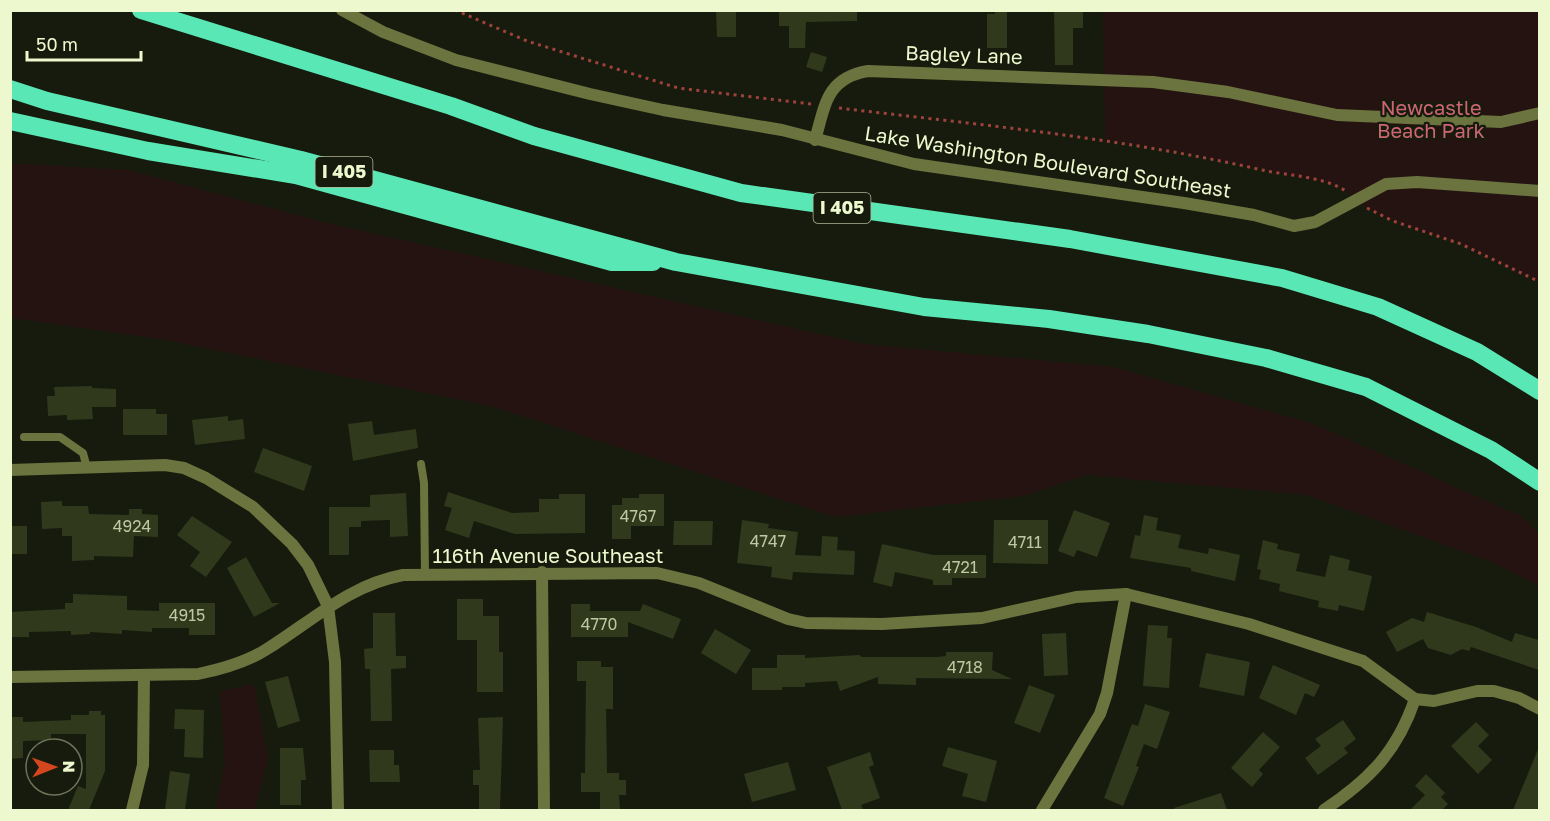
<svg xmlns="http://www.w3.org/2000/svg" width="1550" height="821" font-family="'Golos Text',sans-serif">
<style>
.green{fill:#241311}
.building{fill:#30391c}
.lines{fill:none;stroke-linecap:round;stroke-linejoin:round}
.path{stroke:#9e423c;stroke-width:3;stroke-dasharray:3 4.5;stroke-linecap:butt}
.lane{stroke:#6b733f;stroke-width:8}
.street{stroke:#6b733f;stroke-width:12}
.highway{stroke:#59e8b5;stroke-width:18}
.labels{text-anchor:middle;stroke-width:4.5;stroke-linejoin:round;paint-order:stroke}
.number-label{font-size:16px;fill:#bec8a2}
.shield{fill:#171b0d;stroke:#aeb694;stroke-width:1.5}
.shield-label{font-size:18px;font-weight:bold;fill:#eef8ce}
.street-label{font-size:20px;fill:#eef8ce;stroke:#171b0d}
.park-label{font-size:20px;fill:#cd6572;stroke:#171b0d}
</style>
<rect width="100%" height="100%" fill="#171b0d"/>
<g class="green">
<path d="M1103 11H1539V282L1461 244 1393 221 1370 210 1339 186 1187 153 1105 140Z"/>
<path d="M11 163 128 170 323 222 864 344 1114 367 1314 424 1521 516 1539 533V586L1494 563 1307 495 1086 475 1024 496 835 517 491 406 160 339 11 318Z"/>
<path d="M254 684 268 759 255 810H215L225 763 220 691Z"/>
</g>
<g class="building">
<path d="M716 10H736V37H717Z"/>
<path d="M779 10H857V21L806 22 805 48H789V26H779Z"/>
<path d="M995 10H1007V48H987V14H995Z"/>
<path d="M1054 10H1083V28H1073V65H1055Z"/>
<path d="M811 52 827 57 822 72 806 67Z"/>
<path d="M92 386V388L116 389V407H92L93 419 67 420V415L48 416 47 396H55L54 387Z"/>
<path d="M123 409H156V414H167V435H123Z"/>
<path d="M228 416V421L243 419 245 439 195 445 192 420Z"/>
<path d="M372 421 374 435 416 429 418 448 353 461 348 424Z"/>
<path d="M263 448 312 466 304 491 254 472Z"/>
<path d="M448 492 512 513 539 512V499H559V494H585V533L515 534 474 521 469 538 445 530 452 508 444 506Z"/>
<path d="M406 493 408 536 390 537V520L361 521V527H349V555H329V507H370V495Z"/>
<path d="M639 494H664V526H631V539H612V505H622V498H639Z"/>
<path d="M62 501V506H88L89 514 129 515V509H142V514L158 515V537L134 536 133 557 94 556V560L72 561V536H62V528L42 529 41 502Z"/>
<path d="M1074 510 1110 523 1097 557 1077 550 1074 557 1058 551Z"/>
<path d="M1144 515 1158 518 1156 530 1181 535 1178 548 1208 554 1209 548 1240 555 1235 581 1191 571V568L1130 558 1135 535 1140 536Z"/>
<path d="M192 516 232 542 206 577 190 566 200 552 177 535Z"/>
<path d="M742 520 769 524 768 528 798 532 795 555 821 556 822 536 838 537 837 550 855 551 854 575 793 572 792 580 771 577 772 567 737 563Z"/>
<path d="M994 520H1048V564L993 563Z"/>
<path d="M674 521H713L712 545H673Z"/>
<rect x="10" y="526" width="17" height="28"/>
<path d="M1263 540 1278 544 1277 549 1300 554 1296 571 1325 577 1330 555 1350 560 1348 570 1372 576 1364 611 1339 605 1338 611 1318 607 1319 601 1279 591 1280 584 1259 579 1261 570 1257 569Z"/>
<path d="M882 544 933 555H986V578H952V585H933V580L895 572 892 587 873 582Z"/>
<path d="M246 557 272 603H280L254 617 227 568Z"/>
<path d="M73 594 127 596V610L159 611V603H215V635H189V628H152V632L122 630V634L90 632V634L71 635V631L29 632V637H10V612L65 609V603H73Z"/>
<path d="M457 599H483V616H499V652H503V692H477V640H457Z"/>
<path d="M571 604H590V611H640L643 604 681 619 673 639 628 622V637H571Z"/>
<path d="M1427 612 1476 627 1512 642 1515 633 1539 640V670L1471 647 1469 651 1462 649 1451 655 1428 648 1423 639 1397 652 1386 632 1412 618 1424 622Z"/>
<path d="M373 613H395L396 656H406V668L391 669 392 721H371L370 669H365L364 649 373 648Z"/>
<path d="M1148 625 1168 626 1167 638H1172L1169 688 1143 686Z"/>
<path d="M715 629 751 650 736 674 701 653Z"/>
<path d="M1066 633 1068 675 1044 676 1042 634Z"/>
<path d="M946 652H993L992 670 1012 679 916 678V685L878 684V677L840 691 837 681 805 683V687H782V690H752V668H777V655H805V658L860 655 861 657H937L946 656Z"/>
<path d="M1206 653 1250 662 1244 696 1199 687Z"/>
<path d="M577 661H601V667H613V709H606L607 773H619V780H626V795H619L620 810H600V792H581V773H585L586 681H577Z"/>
<path d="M1273 665 1320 685 1314 697 1305 693 1296 715 1259 698Z"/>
<path d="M288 676 300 721 278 728 265 682Z"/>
<path d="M1029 685 1055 695 1040 733 1014 723Z"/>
<path d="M1145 704 1170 712 1157 749 1144 744 1136 766 1139 767 1123 806 1104 798 1132 724 1138 726Z"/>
<path d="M175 709 204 710 203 758 184 757 185 729H174Z"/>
<path d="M89 711H101V715H105V771L89 810H68L78 786 86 789V734H51V740L23 741V758L10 759V717H23V722L71 720V715H89Z"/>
<path d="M503 717 500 810H479V785H473V770H480L478 718Z"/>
<path d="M1343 720 1356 739 1344 748 1348 753 1318 775 1305 758 1321 746 1315 739Z"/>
<path d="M1476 722 1489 735 1478 746 1492 760 1478 774 1451 746Z"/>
<path d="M1263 732 1280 747 1259 770 1263 774 1252 787 1231 768Z"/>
<path d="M948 747 997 761 986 802 962 796 968 774 942 766Z"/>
<path d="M1539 747V805L1537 810H1513Z"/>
<path d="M280 748H303L306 780H301V805H280Z"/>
<path d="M369 750H394V765H399L400 782H370Z"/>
<path d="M870 752 874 765 869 767 880 798 861 805 863 810H842L827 767Z"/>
<path d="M788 762 796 790 752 802 744 774Z"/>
<path d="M170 771 190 774 185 810H165Z"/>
<path d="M1426 774 1445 793 1441 797 1448 804 1442 810H1410L1425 795 1415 786Z"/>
<path d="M1221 793 1227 810H1174V808Z"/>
</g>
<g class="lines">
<g class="path">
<path d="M455 10 527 41 678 88 811 104"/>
<path d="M839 108C981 125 1123 138 1262 170 1289 176 1322 176 1346 191"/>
<path d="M1367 208 1393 221 1461 244 1540 282"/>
</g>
<g class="lane">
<path d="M24 437H60L83 453 87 468"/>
<path d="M421 464 424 483 425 575"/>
</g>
<g class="street">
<path d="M342 10 383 32 456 60 590 94 663 110 782 130 914 164 1184 203 1254 215 1294 226 1315 222 1386 184 1417 182 1540 191"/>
<path d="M815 140C825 106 826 78 868 71L1153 82 1228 92 1337 115 1501 122 1540 113"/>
<path d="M10 470 165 465 184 468 206 478 253 507 292 544 308 565 328 606 335 662 338 810"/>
<path d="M542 572 544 810"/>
<path d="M10 677 198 674C222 669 247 662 267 649 312 621 349 585 403 575L657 573 699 583 788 619 806 623 882 624 982 618 1076 597 1126 594 1249 624 1363 661 1415 699 1434 701 1477 691H1494L1519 698 1540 709"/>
<path d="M132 810 143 765 144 676"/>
<path d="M1042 810 1100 714 1107 693 1126 594"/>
<path d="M1324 810C1369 780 1397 752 1415 699"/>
</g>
<g class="highway">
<path d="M141 10 451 106 534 136 741 193 1070 239 1282 278 1378 307 1477 352 1540 391"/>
<path d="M10 89 47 101 301 160 676 262 924 307 1049 319 1148 334 1266 358 1366 387 1491 450 1540 482"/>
<path d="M10 121 148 151 296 175 612 262H653"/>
</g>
</g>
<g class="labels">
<g class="number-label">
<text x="638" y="522">4767</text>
<text x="132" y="532">4924</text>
<text x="768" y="547">4747</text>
<text x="1025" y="548">4711</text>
<text x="960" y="573">4721</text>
<text x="187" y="621">4915</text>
<text x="599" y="630">4770</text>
<text x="965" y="673">4718</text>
</g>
<g class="shield">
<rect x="315.5" y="157" width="57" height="30" rx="4.5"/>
<rect x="813.5" y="193" width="57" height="30" rx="4.5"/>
</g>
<g class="shield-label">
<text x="344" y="178">I 405</text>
<text x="842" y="214">I 405</text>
</g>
<g class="street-label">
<text transform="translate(964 55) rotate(2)" y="7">Bagley Lane</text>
<text transform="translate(1048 162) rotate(9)" y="7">Lake Washington Boulevard Southeast</text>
<text x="548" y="563">116th Avenue Southeast</text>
</g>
<g class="park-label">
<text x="1431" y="115">Newcastle<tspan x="1431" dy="23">Beach Park</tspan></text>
</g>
</g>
<rect width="1550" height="821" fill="none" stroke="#eef8ce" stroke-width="24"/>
<g transform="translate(54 767) rotate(89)"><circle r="28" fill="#171b0d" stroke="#6d735a" stroke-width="1.5"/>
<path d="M0-4.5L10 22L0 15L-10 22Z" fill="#d4461e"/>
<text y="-9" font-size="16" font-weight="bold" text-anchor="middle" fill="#eef8ce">N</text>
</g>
<path d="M27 51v9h114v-9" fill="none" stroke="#eef8ce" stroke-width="3"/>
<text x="36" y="51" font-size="18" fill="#eef8ce" stroke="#171b0d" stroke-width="4.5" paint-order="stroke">50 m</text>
</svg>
